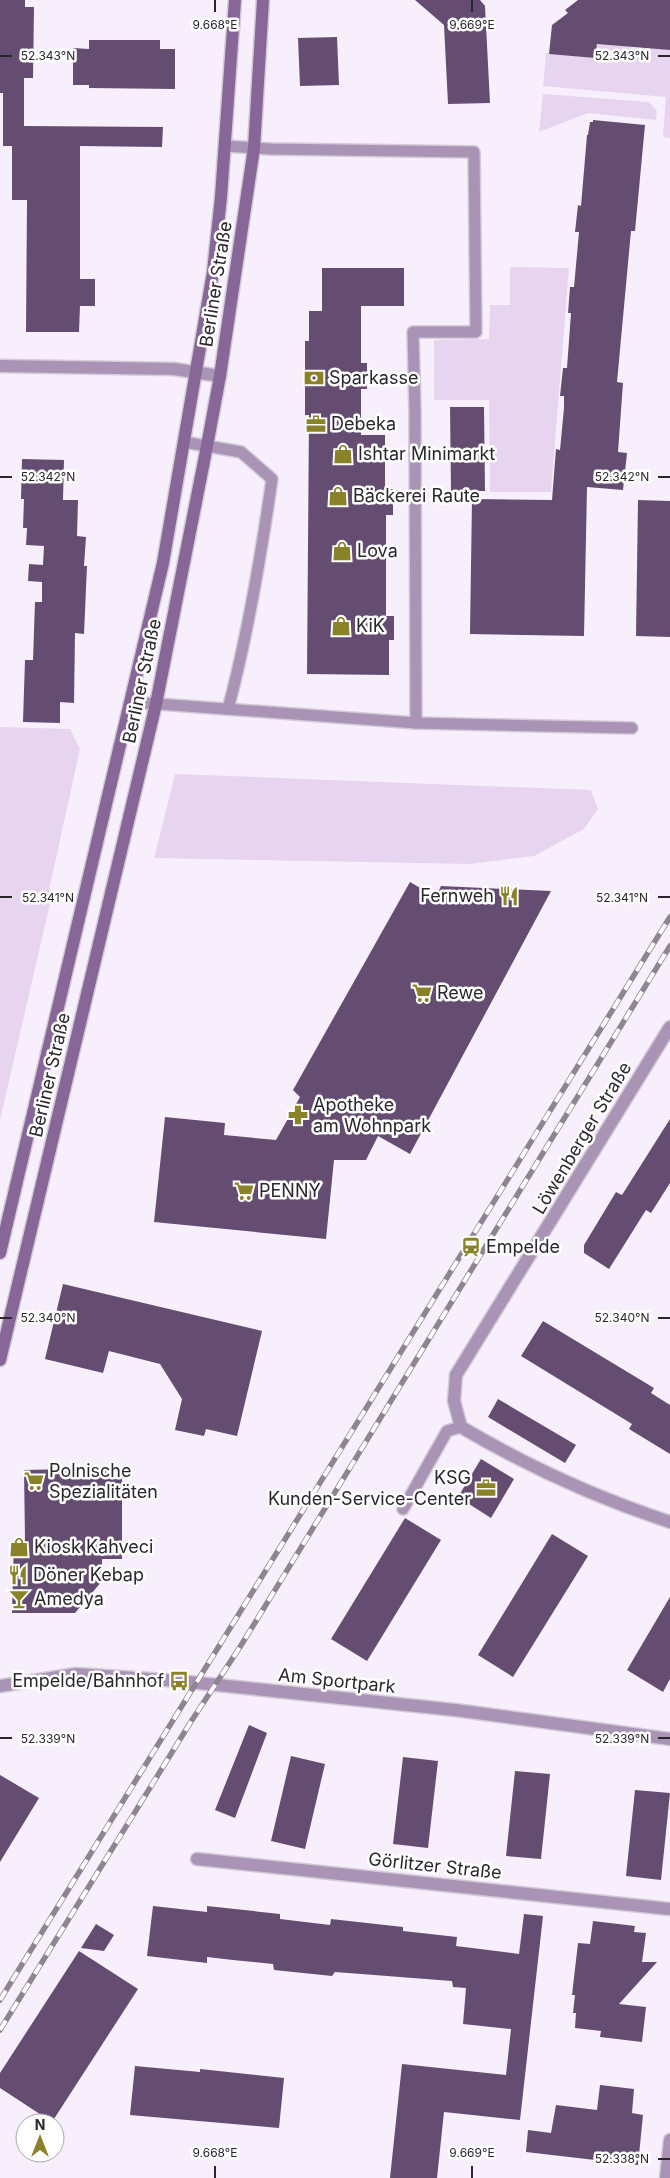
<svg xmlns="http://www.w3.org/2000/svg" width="670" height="2178" font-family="Inter,sans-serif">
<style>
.green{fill:#e7d5f0}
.building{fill:#644d71}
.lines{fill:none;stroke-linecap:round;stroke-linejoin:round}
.lane-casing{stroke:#d3cbd8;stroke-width:14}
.street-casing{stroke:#d3cbd8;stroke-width:15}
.secondary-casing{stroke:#d3cbd8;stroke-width:15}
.lane{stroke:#aa94b6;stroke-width:11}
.street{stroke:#aa94b6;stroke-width:12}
.secondary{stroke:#876698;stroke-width:12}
.rail-casing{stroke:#8d8691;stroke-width:5.5}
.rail{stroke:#fff;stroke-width:4;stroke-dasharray:11;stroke-linecap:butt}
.ticks{fill:none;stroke:#2b262e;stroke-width:2}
.labels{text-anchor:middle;stroke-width:5;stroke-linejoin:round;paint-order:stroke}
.street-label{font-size:18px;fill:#2b262e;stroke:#fff}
.poi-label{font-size:18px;fill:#2b262e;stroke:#fff;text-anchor:start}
.ticks-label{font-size:12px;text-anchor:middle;fill:#2b262e;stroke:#fff;stroke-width:5;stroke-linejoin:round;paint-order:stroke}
</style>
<rect width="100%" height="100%" fill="#f8effd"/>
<g class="green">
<path d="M630 40V47L642 49 644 44 657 45V49L659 50 660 42 670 43V138L663 137 666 97 543 86 546 53 595 58 596 46 600 43Z"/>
<path d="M543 94 649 102 657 111 656 120 588 113 539 132Z"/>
<path d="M510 267 569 268 551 492H490L489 400H434V340L489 339 490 305H510Z"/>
<path d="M0 727 70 729 80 749 49 890 53 891 0 1120Z"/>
<path d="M175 774 591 790 598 809 584 829 534 856 471 864 154 858Z"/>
</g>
<g class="building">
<path d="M0 0H25V7H34L33 78H24V126L163 127 162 147 80 146V279H95V306H80L79 332H26L27 200H12V146H3V93H0Z"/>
<path d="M415 0H480L485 6 490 103 448 104 444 25Z"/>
<path d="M578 0H670V50L597 44 595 58 549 54 552 25 568 13 565 10Z"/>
<path d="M337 37 339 85 300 86 298 38Z"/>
<path d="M89 40H160V49H175V89L89 88V85H73V48L89 49Z"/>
<path d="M593 120 645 125 635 231H631L617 382 623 383 618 452 627 453 623 490 587 487 584 636 470 634 472 499 552 500 556 449 560 450 564 408V396H560L563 368H567L571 313H568L570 287H574L579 232H575L578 205 581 206 587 135H588L590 122H593Z"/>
<path d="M322 268H404V306H361V363H367V389H361V435H385V489H393V515H386V616H394V640H389V675L307 674 309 415H305V341H309V311H322Z"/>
<path d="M450 407H484L485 491H451Z"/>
<path d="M22 459 64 460 63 500H78L77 536 86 537 84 566H87L84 634 75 633 74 703 60 702V723L23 722 25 660H33L35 602H42V582L28 581 29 564 43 565 44 546 26 545 27 528H23L24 499H21Z"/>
<path d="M638 500 670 501V637L636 636Z"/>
<path d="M410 882 436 897 441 886 551 891 410 1154 378 1136 366 1160H334L326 1239 154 1222 165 1117 225 1123 224 1135 276 1140 300 1097 293 1090Z"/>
<path d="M670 1119V1183L651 1213 646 1210 609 1269 584 1253V1245L616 1192 622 1195Z"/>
<path d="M63 1284 262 1331 237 1436 206 1429 204 1436 175 1430 182 1399 160 1364 109 1351 103 1373 45 1359Z"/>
<path d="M543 1321 654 1388 651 1393 670 1405V1454L629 1429 632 1424 521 1356Z"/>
<path d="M498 1399 576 1445 565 1463 488 1417Z"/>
<path d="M481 1459 514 1479 491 1518 458 1497Z"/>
<path d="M122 1468V1559H102V1581L75 1613H12L14 1540H25L24 1470Z"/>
<path d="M405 1518 441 1540 367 1661 331 1639Z"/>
<path d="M552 1534 588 1556 513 1677 478 1655Z"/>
<path d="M670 1597V1679L663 1692 627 1670Z"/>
<path d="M249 1725 267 1733 235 1818 215 1810Z"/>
<path d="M291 1756 325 1764 305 1849 271 1841Z"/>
<path d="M403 1757 438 1761 428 1848 393 1844Z"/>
<path d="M515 1771 550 1774 541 1859 506 1856Z"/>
<path d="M0 1775 39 1798 0 1862Z"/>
<path d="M635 1790 670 1793 661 1880 626 1876Z"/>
<path d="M153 1906 207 1912V1906L280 1914V1919L330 1925 331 1919 403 1927V1931L457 1937 456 1946 519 1954 524 1914 543 1916 520 2120 444 2112 437 2178H390L402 2064 506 2075 511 2029 463 2024 466 1988 453 1987 452 1981 335 1972 332 1976 274 1970 273 1964 233 1960 207 1957V1963L147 1956Z"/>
<path d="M593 1921 635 1926 634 1932 646 1933 642 1962H657L619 2004 646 2007 642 2042 600 2037 601 2031 575 2028 576 2013H573L575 1995H572L578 1943 590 1944Z"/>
<path d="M96 1924 114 1935 104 1951 81 1948Z"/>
<path d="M79 1951 138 1989 52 2122 0 2088V2073Z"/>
<path d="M135 2066 200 2072V2069L284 2078 279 2128 130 2115Z"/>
<path d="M600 2085 634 2089 632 2113 643 2115 638 2165 526 2152 528 2130 551 2133 556 2105 597 2110Z"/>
</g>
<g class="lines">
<defs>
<g id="lane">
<path d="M225 146 271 149 474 152 476 332H413L415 411 416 723"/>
<path d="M184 442 241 452 272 479C261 556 248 634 228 709"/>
<path d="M131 702 416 723 632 728"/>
<path d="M403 1509 447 1431 461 1427"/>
</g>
<g id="street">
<path d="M0 366 174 369 220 376"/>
<path d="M670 1027 456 1375 454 1401 461 1427C527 1466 597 1498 670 1522"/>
<path d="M0 1686 76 1674 179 1681 455 1710 670 1739"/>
<path d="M197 1859 670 1909"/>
<path d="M666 2178 670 2140"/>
</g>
<g id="secondary">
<path d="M0 1253 163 563 213 272 221 197 235 0"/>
<path d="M0 1360 156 704 207 446 220 376 254 148 263 0"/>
</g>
</defs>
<use href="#lane" class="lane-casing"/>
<use href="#street" class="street-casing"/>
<use href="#secondary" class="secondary-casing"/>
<use href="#lane" class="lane"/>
<use href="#street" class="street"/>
<use href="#secondary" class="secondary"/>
<defs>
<g id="rail">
<path d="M0 2000 670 917"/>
<path d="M0 2030 192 1720 240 1647 670 946"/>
</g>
</defs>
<use href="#rail" class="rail-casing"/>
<use href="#rail" class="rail"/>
</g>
<path class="ticks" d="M215 0V12M472 0V12M0 56H12M658 56H670M0 477H12M658 477H670M0 897H12M658 897H670M0 1318H12M658 1318H670M0 1738H12M658 1738H670M658 2159H670M215 2166V2178M472 2166V2178"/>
<defs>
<symbol id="bank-bare" viewBox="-9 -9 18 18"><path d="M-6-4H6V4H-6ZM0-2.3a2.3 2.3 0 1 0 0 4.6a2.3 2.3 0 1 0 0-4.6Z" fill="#8a8229" stroke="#fff" stroke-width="2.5" paint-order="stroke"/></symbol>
<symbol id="office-bare" viewBox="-9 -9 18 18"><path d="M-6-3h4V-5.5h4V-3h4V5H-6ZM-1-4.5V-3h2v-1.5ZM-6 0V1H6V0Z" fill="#8a8229" stroke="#fff" stroke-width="2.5" paint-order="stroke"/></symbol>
<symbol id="shop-bare" viewBox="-9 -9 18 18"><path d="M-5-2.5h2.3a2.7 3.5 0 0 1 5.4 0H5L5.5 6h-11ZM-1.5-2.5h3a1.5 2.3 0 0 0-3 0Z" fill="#8a8229" stroke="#fff" stroke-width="2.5" paint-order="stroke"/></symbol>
<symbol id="restaurant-bare" viewBox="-9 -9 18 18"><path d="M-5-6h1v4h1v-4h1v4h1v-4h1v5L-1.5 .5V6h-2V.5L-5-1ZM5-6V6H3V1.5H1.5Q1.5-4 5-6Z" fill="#8a8229" stroke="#fff" stroke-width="2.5" paint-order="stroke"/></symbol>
<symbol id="supermarket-bare" viewBox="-9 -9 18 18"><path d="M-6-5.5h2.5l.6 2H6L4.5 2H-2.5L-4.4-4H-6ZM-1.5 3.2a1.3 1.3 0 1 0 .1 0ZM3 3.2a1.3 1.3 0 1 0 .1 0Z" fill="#8a8229" stroke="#fff" stroke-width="2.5" paint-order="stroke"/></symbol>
<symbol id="pharmacy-bare" viewBox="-9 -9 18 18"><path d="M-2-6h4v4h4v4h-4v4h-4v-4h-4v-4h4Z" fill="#8a8229" stroke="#fff" stroke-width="2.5" paint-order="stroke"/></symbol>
<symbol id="station-bare" viewBox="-9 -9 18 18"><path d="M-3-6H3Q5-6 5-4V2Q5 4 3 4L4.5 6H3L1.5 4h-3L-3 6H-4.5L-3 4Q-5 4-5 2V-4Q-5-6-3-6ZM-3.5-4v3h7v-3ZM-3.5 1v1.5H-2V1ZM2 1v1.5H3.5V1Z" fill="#8a8229" stroke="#fff" stroke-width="2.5" paint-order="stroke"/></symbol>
<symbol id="bar-bare" viewBox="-9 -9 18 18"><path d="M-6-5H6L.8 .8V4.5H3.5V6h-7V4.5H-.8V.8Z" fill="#8a8229" stroke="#fff" stroke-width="2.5" paint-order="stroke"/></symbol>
<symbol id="bus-bare" viewBox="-9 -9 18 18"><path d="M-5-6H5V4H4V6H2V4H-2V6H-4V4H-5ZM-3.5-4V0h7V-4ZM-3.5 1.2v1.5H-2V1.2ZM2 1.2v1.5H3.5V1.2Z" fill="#8a8229" stroke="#fff" stroke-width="2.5" paint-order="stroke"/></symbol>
</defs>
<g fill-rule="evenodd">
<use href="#bank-bare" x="300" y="364" width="28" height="28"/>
<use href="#office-bare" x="302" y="410" width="28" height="28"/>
<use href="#shop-bare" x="329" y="440" width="28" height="28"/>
<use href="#shop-bare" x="324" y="482" width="28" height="28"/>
<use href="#shop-bare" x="328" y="537" width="28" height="28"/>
<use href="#shop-bare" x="327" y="612" width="28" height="28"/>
<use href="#restaurant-bare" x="495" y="882" width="28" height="28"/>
<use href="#supermarket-bare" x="408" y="979" width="28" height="28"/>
<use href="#pharmacy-bare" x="284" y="1101" width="28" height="28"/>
<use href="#supermarket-bare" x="230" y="1177" width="28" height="28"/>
<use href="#station-bare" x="457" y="1233" width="28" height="28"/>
<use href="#supermarket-bare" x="20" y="1467" width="28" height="28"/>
<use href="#office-bare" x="472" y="1474" width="28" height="28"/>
<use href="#shop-bare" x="5" y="1533" width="28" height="28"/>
<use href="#restaurant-bare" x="4" y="1561" width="28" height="28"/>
<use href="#bar-bare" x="5" y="1585" width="28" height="28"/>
<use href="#bus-bare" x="165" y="1667" width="28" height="28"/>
</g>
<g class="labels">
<g class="street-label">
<text transform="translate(216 284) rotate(-81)" y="6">Berliner Straße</text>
<text transform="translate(142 681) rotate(-78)" y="6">Berliner Straße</text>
<text transform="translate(50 1075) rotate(-77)" y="6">Berliner Straße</text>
<text transform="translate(582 1138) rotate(-59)" y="6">Löwenberger Straße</text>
<text transform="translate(337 1681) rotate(6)" y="6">Am Sportpark</text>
<text transform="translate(435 1866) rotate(6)" y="6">Görlitzer Straße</text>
</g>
<g class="poi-label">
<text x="329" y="384">Sparkasse</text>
<text x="331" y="430">Debeka</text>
<text x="358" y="460">Ishtar Minimarkt</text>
<text x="353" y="502">Bäckerei Raute</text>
<text x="357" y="557">Lova</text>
<text x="356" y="632">KiK</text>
<text x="494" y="902" text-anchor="end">Fernweh</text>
<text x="437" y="999">Rewe</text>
<text x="313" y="1111">Apotheke<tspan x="313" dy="21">am Wohnpark</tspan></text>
<text x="259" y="1197">PENNY</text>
<text x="486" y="1253">Empelde</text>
<text x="49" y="1477">Polnische<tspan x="49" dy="21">Spezialitäten</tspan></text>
<text x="471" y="1484" text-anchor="end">KSG<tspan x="471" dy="21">Kunden-Service-Center</tspan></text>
<text x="34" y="1553">Kiosk Kahveci</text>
<text x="33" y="1581">Döner Kebap</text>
<text x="34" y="1605">Amedya</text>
<text x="164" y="1687" text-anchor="end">Empelde/Bahnhof</text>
</g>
</g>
<g class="ticks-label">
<text x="215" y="29">9.668°E</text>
<text x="472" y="29">9.669°E</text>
<text x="48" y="60">52.343°N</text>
<text x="622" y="60">52.343°N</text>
<text x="48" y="481">52.342°N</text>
<text x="622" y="481">52.342°N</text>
<text x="48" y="902">52.341°N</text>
<text x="622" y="902">52.341°N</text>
<text x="48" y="1322">52.340°N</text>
<text x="622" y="1322">52.340°N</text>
<text x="48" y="1743">52.339°N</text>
<text x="622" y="1743">52.339°N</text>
<text x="215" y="2157">9.668°E</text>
<text x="472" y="2157">9.669°E</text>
<text x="622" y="2163">52.338°N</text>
</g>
<g transform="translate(40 2138)"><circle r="24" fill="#ffffff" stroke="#aaa8ab"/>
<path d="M0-4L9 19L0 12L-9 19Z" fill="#8a8229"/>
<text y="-8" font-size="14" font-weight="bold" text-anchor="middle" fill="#2b262e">N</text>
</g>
</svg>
